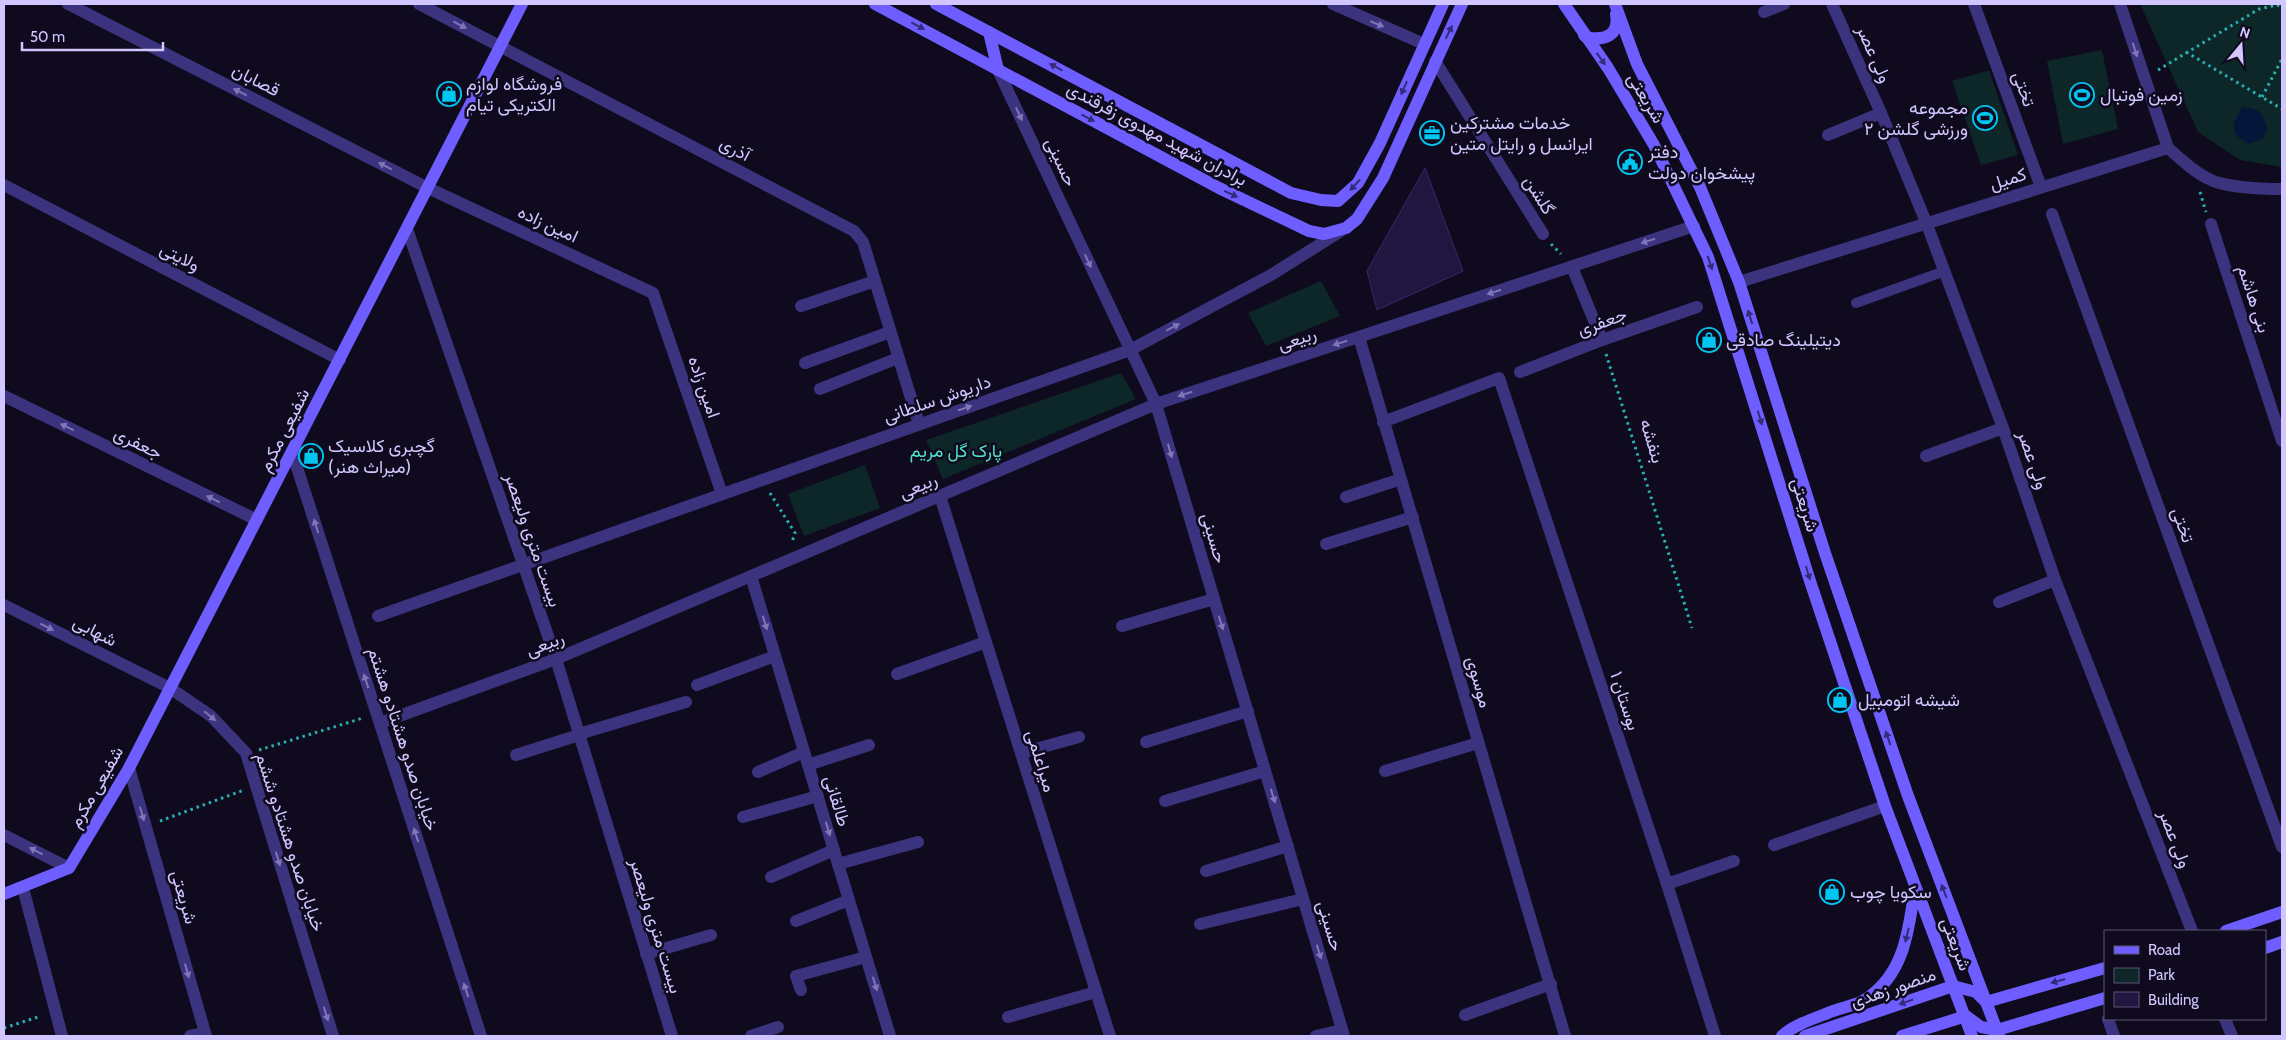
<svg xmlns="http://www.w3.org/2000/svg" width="2286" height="1040" font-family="Cabin,Vazirmatn,sans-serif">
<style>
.green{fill:#0d2627}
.water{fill:#06153a}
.building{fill:#21163f;stroke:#3a276c}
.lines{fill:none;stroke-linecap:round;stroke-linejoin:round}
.path{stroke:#27afb2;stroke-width:3;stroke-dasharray:2.5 4;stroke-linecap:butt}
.lane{stroke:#3c337e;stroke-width:10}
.street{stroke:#3c337e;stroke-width:12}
.secondary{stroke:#6e5dff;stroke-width:12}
.oneway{fill:#7f75b8}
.oneway2{fill:#352b77}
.labels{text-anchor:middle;stroke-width:5;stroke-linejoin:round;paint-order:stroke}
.street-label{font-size:18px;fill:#d1c6ff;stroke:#0f0a1d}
.poi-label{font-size:18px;fill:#d1c6ff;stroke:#0f0a1d;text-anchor:start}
.park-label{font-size:18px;fill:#4ee3ca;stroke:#0f0a1d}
</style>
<rect width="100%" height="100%" fill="#0f0a1d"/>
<g class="green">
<path d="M2140 4H2282V167L2240 160 2198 132Z"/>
<path d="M2102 50 2118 129 2063 144 2047 61Z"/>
<path d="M1989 70 2018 155 1981 165 1952 81Z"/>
<path d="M1321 281 1340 316 1266 346 1248 313Z"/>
<path d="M1121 373 1136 399 943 479 926 440Z"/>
<path d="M865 465 880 508 804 536 788 494Z"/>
</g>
<path class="water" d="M2242 107C2260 109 2263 112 2267 129L2262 139 2248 144 2237 136 2233 125Z"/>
<path class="building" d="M1425 168 1463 271 1377 310 1367 271Z"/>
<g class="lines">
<g class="path">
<path d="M2186 52 2282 109"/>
<path d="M2158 70 2259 9 2277 5 2282 7"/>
<path d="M2262 97 2282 59"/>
<path d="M2200 192 2206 212"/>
<path d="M1551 244 1561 254"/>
<path d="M1606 354 1692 628"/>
<path d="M770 493 795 533 792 542"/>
<path d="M259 750 363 718"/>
<path d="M160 821 244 790"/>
<path d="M4 1028 41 1016"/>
</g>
<path class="lane" d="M1856 303 1945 271"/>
<g class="street">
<path d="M68 4 428 188 653 293 722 494"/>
<path d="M419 4 854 231 863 242 919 424"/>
<path d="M1333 4 1424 44"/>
<path d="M1832 4 1881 113 1926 222 2003 428 2055 580 2192 931"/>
<path d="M1974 4 2041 187"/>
<path d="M2120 4 2168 148"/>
<path d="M1764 12 1784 4"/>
<path d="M1435 61 1543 234"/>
<path d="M998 70 1156 404 1344 1036"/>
<path d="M1828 135 1881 113"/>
<path d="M2168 148C2182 160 2198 176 2216 182 2236 188 2262 189 2282 189"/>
<path d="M4 185 340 360"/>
<path d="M2052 214 2282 847"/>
<path d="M2211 224 2282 441"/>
<path d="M407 229 556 659 672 1036"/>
<path d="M1572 267 1602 340"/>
<path d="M1739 282 2168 148"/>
<path d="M801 306 875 281"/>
<path d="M1359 337 1565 1036"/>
<path d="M805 363 890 332"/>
<path d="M1520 372 1602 340 1697 307"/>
<path d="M820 389 898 358"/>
<path d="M4 396 257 520"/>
<path d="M1383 422 1499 378 1667 884 1715 1036"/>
<path d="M292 452 481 1036"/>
<path d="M1926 456 2003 428"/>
<path d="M940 496 1110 1036"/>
<path d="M1346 497 1401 479"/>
<path d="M1326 544 1413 517"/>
<path d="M751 576 890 1036"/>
<path d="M1999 602 2055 580"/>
<path d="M4 605 170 688 211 716 246 753 333 1036"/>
<path d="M378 616 1130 350 1271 275 1341 231"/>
<path d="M1122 626 1214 599"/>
<path d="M897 674 986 642"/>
<path d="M697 685 775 656"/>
<path d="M380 723 556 659 1156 404 1694 226"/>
<path d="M579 734 686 702"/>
<path d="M1146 742 1248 711"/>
<path d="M1021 753 1079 737"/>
<path d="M516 755 579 735"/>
<path d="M808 765 869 745"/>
<path d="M129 768 206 1036"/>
<path d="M1385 771 1478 743"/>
<path d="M758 772 804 752"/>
<path d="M1165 801 1265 771"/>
<path d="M743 817 818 796"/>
<path d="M4 835 69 868"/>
<path d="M1774 845 1885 806"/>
<path d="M838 864 918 842"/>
<path d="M1206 871 1288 846"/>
<path d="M771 877 834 850"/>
<path d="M1667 884 1734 861"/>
<path d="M23 888 62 1036"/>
<path d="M796 921 849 900"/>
<path d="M1200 924 1303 899"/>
<path d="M646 954 711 935"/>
<path d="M801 990 796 976 866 957"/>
<path d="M1465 1015 1551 984"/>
<path d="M1008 1017 1096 992"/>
<path d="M2108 1019 2114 1036"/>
<path d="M2225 1019 2232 1036"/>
<path d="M190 1036 205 1033"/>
<path d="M751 1036 778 1027"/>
<path d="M1316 1036 1342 1030"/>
</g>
<g class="secondary">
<path d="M875 4 1219 188 1309 231 1324 234 1346 228 1357 219 1383 178 1462 4"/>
<path d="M936 4 1291 193 1321 200 1338 201 1358 183 1380 143 1443 4"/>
<path d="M1564 4 1608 68 1654 145 1708 257 1810 581 1885 806 1972 1036"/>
<path d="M1615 4 1637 64 1700 187 1739 282 1825 553 1908 796 1999 1036"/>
<path d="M989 32 998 70"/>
<path d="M1584 35 1586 37C1604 41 1620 36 1616 14"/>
<path d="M4 894 69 868 129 768 522 4"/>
<path d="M2226 931 2282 912"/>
<path d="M2265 948 2282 942"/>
<path d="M1782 1036C1795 1024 1816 1018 1833 1011 1844 1007 1857 1005 1866 999 1905 974 1909 928 1915 887"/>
<path d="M1805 1036 1953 986 1976 992 1986 1002 2105 968"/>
<path d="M1902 1036 1966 1016 1981 1027 1997 1030 2105 998"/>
</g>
</g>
<defs><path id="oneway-solid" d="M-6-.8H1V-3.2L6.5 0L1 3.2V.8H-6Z" transform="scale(1.25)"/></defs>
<g class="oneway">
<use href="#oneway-solid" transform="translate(1377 24) rotate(22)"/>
<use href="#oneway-solid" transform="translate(460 25) rotate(28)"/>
<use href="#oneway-solid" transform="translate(2135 50) rotate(72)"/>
<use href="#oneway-solid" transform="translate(240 92) rotate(-153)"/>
<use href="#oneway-solid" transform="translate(1019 114) rotate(65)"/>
<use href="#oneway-solid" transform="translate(385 166) rotate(-153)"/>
<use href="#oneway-solid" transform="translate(1648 241) rotate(162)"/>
<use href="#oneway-solid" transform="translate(1088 261) rotate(65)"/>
<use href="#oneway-solid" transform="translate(1494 292) rotate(162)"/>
<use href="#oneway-solid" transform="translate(1173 327) rotate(-28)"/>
<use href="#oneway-solid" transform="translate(1340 343) rotate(162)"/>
<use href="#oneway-solid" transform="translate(1185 394) rotate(162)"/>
<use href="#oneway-solid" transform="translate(965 408) rotate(-19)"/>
<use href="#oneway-solid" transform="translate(67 427) rotate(-154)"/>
<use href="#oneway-solid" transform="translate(1170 451) rotate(74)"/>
<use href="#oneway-solid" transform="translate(213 499) rotate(-154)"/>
<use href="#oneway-solid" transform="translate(316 526) rotate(-108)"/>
<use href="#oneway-solid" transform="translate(765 623) rotate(73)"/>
<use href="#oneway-solid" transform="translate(1221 623) rotate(73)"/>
<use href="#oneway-solid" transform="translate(47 627) rotate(27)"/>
<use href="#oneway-solid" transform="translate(366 681) rotate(-108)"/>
<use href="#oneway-solid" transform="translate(210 716) rotate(40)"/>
<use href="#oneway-solid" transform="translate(1273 796) rotate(73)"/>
<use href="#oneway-solid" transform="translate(142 814) rotate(74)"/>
<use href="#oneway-solid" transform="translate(828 829) rotate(73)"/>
<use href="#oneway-solid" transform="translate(416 835) rotate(-108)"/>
<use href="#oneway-solid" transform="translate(36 851) rotate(-153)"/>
<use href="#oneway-solid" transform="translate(278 859) rotate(73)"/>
<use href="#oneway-solid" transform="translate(1319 952) rotate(73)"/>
<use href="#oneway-solid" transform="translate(187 971) rotate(74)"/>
<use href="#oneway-solid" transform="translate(875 984) rotate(73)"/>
<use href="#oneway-solid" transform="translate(466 990) rotate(-108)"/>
<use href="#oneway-solid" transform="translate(326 1014) rotate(73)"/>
</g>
<g class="oneway2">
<use href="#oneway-solid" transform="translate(918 26) rotate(28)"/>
<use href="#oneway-solid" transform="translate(1449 32) rotate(-64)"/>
<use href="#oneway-solid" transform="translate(1601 59) rotate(54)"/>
<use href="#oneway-solid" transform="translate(1056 67) rotate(-152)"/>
<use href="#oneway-solid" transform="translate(1404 88) rotate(114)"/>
<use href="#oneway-solid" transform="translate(1088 118) rotate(28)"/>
<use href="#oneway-solid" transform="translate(1355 185) rotate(133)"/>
<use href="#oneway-solid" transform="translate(1231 194) rotate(25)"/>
<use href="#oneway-solid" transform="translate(1710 263) rotate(71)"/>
<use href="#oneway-solid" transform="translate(1750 317) rotate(-108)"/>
<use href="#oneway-solid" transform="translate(1760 418) rotate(73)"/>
<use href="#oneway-solid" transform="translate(1808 573) rotate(73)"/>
<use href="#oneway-solid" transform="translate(1888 738) rotate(-109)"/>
<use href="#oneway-solid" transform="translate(1944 891) rotate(-111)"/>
<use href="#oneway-solid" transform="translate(1907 935) rotate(104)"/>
<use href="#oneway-solid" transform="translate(2058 981) rotate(164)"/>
<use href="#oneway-solid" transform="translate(1906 1002) rotate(161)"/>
</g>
<defs>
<symbol id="shop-ring" viewBox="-11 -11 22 22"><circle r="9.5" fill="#0f0a1d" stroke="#00c6f1" stroke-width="1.5"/><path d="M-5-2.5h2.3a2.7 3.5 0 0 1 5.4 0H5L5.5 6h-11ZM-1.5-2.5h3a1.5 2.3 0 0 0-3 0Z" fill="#00c6f1"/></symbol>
<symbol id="stadium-ring" viewBox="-11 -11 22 22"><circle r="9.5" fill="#0f0a1d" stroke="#00c6f1" stroke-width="1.5"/><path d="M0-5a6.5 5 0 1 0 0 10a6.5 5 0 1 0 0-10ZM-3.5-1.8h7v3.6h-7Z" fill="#00c6f1"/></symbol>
<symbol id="office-ring" viewBox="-11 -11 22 22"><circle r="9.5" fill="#0f0a1d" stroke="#00c6f1" stroke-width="1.5"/><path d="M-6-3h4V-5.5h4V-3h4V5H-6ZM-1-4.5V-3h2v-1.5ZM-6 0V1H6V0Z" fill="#00c6f1"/></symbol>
<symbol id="civic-ring" viewBox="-11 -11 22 22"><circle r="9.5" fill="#0f0a1d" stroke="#00c6f1" stroke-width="1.5"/><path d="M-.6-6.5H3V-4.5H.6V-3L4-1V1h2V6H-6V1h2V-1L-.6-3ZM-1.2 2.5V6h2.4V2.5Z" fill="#00c6f1"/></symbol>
</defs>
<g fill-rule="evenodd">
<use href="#shop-ring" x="435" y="80" width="28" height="28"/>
<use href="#stadium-ring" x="2068" y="81" width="28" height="28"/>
<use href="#stadium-ring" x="1971" y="104" width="28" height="28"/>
<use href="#office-ring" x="1418" y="119" width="28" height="28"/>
<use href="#civic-ring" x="1616" y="148" width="28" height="28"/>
<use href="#shop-ring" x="1695" y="326" width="28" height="28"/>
<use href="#shop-ring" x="297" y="442" width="28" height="28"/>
<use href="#shop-ring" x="1826" y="686" width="28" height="28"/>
<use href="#shop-ring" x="1818" y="878" width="28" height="28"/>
</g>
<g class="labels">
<g class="street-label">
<text transform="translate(1874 54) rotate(66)" y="6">ولی عصر</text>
<text transform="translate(256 80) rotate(27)" y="6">قصابان</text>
<text transform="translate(2024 89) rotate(70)" y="6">تختی</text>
<text transform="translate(1646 98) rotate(59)" y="6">شریعتی</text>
<text transform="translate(1157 134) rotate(28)" y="6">برادران شهید مهدوی زفرقندی</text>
<text transform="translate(735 149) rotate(28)" y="6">آذری</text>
<text transform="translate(1061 162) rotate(65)" y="6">حسینی</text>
<text transform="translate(2008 179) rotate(-17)" y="6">کمیل</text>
<text transform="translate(1539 195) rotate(58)" y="6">گلشن</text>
<text transform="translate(548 224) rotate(25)" y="6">امين زاده</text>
<text transform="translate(180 257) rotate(27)" y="6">ولایتی</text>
<text transform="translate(2254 299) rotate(72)" y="6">بنی هاشم</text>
<text transform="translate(1602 322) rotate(-20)" y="6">جعفری</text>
<text transform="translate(1297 339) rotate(-18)" y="6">ربیعی</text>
<text transform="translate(704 387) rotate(71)" y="6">امین زاده</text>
<text transform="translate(937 399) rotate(-19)" y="6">داریوش سلطانی</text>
<text transform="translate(284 430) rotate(-63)" y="6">شفیعی مکرم</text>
<text transform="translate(1652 441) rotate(73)" y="6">بنفشه</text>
<text transform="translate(138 443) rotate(26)" y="6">جعفری</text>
<text transform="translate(2033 460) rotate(71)" y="6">ولی عصر</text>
<text transform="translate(918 486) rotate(-23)" y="6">ربیعی</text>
<text transform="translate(1805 505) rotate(73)" y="6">شریعتی</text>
<text transform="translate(2183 525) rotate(70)" y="6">تختی</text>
<text transform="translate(1214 538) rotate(74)" y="6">حسینی</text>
<text transform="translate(533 540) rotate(71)" y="6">بیست متری ولیعصر</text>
<text transform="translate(95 631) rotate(27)" y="6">شهابی</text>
<text transform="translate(545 644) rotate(-21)" y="6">ربیعی</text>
<text transform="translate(1479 682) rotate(74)" y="6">موسوی</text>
<text transform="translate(1625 701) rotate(72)" y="6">بوستان ۱</text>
<text transform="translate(403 739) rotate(72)" y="6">خیابان صدو هشتادو هشتم</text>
<text transform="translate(1041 761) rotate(73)" y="6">میراعلمی</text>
<text transform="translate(96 787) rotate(-60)" y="6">شفیعی مکرم</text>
<text transform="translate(837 801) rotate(73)" y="6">طالقانی</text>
<text transform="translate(2175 839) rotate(69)" y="6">ولی عصر</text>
<text transform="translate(290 842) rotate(72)" y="6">خیابان صدو هشتادو ششم</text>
<text transform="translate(184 897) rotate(74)" y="6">شریعتی</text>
<text transform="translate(656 926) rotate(73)" y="6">بیست متری ولیعصر</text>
<text transform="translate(1330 926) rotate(73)" y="6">حسینی</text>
<text transform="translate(1956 944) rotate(69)" y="6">شریعتی</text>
<text transform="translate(1893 988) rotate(-19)" y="6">منصور زهدی</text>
</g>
<g class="poi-label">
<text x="466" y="90">فروشگاه لوازم<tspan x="466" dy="21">الکتریکی تیام</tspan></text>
<text x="2100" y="101">زمین فوتبال</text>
<text x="1968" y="114" text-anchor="end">مجموعه<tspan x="1968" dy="21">ورزشی گلشن ۲</tspan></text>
<text x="1450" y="129">خدمات مشترکین<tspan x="1450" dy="21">ایرانسل و رایتل متین</tspan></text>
<text x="1648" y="158">دفتر<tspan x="1648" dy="21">پیشخوان دولت</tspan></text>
<text x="1726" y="346">دیتیلینگ صادقی</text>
<text x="328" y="452">گچبری کلاسیک<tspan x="328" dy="21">(میراث هنر)</tspan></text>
<text x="1858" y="706">شیشه اتومبیل</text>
<text x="1850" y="898">سکویا چوب</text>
</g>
<g class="park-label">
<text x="956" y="457">پارک گل مریم</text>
</g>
</g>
<rect width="2286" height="1040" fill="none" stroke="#d1c6ff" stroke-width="10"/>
<rect x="2104" y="930" width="162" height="90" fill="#0f0a1d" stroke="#5d5577"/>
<rect x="2114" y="946" width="25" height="8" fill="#6e5dff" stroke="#5d5577"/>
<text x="2148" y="955" font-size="15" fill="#d1c6ff">Road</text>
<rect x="2114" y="968" width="25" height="15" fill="#0d2627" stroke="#5d5577"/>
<text x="2148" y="980" font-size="15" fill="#d1c6ff">Park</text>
<rect x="2114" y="992" width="25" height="15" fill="#21163f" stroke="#5d5577"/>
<text x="2148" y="1005" font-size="15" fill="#d1c6ff">Building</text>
<g transform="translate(2241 45) rotate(18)" stroke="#0f0a1d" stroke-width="4" paint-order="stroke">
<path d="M0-4L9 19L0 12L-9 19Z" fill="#d1c6ff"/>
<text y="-8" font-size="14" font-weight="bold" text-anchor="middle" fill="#d1c6ff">N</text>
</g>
<path d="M22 42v8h141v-8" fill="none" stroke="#d1c6ff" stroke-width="2.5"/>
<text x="30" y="42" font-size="15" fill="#d1c6ff" stroke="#0f0a1d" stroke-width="4" paint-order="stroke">50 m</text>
</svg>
